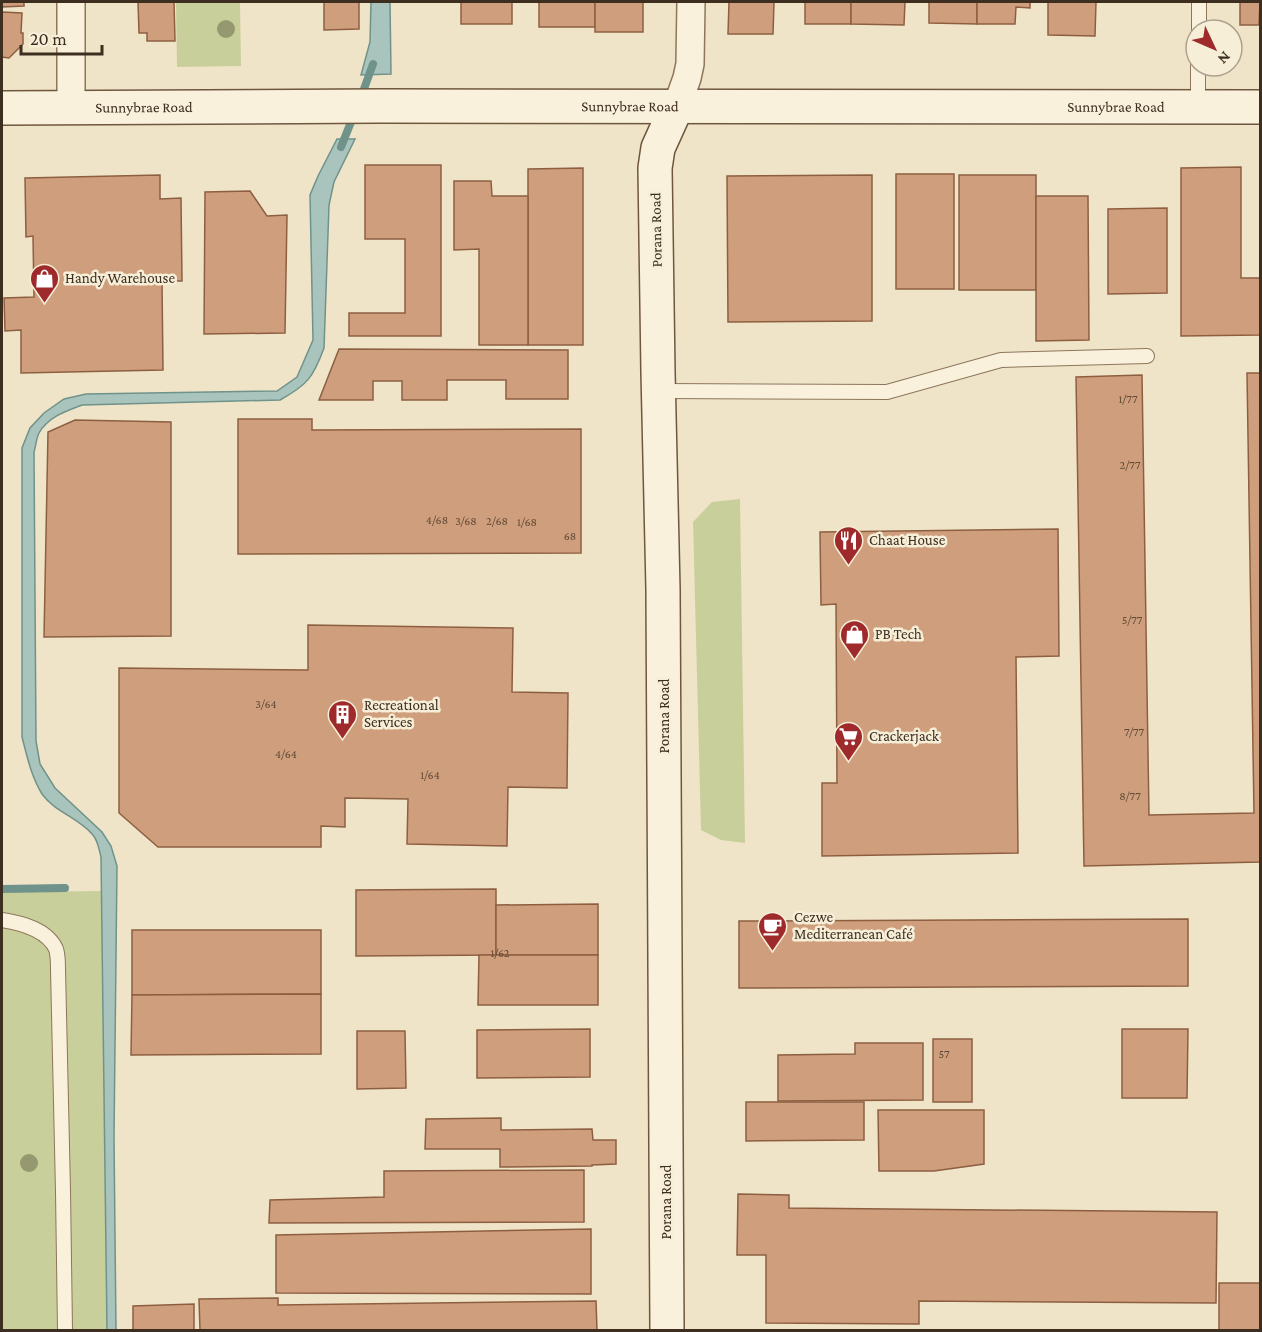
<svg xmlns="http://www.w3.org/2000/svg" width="1262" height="1332" font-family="'Crimson Pro',serif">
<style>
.green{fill:#c9cf9b}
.water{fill:#a9c4bc;stroke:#6f938a;stroke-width:1.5}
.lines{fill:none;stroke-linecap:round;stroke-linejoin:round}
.stream{stroke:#6f938a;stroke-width:8}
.building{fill:#cf9f7d;stroke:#8d5f41;stroke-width:1.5}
.lane-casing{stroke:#8d765c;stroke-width:16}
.street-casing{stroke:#8d765c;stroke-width:30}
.secondary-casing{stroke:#6f573f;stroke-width:36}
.lane{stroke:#faf1dc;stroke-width:14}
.street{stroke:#faf1dc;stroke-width:27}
.secondary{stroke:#faf1dc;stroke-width:33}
.tree{fill:#96986f}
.labels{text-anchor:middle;stroke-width:5;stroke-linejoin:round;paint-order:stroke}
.number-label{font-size:12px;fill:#624a37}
.street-label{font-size:15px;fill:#3d2e20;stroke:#f7eed8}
.poi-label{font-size:15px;fill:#3d2e20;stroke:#f7eed8;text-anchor:start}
</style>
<rect width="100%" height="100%" fill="#f0e4c8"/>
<g class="green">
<path d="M176 2H240L241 66 177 67Z"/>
<path d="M740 499 745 843 721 840 701 830 693 522 712 502Z"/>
<path d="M102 891 107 1330H2V892Z"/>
</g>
<g class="water">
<path d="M371 2H390L391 74 361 75 370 42Z"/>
<path d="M337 139H355L334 182 329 205 324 348C313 378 307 385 280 400L82 405C66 411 48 417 39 433 36 439 36 446 34 452L36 741 40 764 55 788 102 832 111 846 117 866 114 1137 116 1330H107L101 857C99 849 98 841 93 835 79 818 55 812 42 794 31 776 27 756 22 737V448L30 428 44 413 64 399 86 394 277 391 297 377 313 340 310 195 318 176Z"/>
</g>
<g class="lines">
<g class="stream">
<path d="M360 100 373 64"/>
<path d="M341 147 355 112"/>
<path d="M2 889 65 888"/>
</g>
</g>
<g class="building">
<path d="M2 2H24V6L2 7Z"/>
<path d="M138 2H174L175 41H147V33H139Z"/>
<path d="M324 2H359V29L324 30Z"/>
<rect x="461" y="2" width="51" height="22"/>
<rect x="539" y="2" width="56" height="25"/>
<rect x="595" y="2" width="48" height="30"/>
<path d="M729 2H774L773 34H728Z"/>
<rect x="805" y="2" width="46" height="22"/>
<path d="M851 2H905L904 25 851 24Z"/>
<path d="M929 2H977V24L929 23Z"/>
<path d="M977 2H1030V8L1016 7 1015 24H977Z"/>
<path d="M1048 2H1096L1095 36 1048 35Z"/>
<path d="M1240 2H1260L1259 25H1240Z"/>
<path d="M2 12 22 13 21 33H23V44L9 58 2 57Z"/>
<path d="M365 165H441V336H349V313H405V239H365Z"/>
<path d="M1241 167V278H1260V335L1181 336V168Z"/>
<path d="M583 168V345H528V169Z"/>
<rect x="896" y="174" width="58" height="115"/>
<path d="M160 175V199L181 198 182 281H162L163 370 21 373V330L5 331 4 298 34 297 33 236 26 237 25 178Z"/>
<path d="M872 175V321L728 322 727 176Z"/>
<rect x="959" y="175" width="77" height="115"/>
<path d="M454 181H491L492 196H528V345H479V249L454 250Z"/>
<path d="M250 191 267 216 287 215 285 333 204 334 205 192Z"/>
<path d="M1036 196H1088L1089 340 1036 341Z"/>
<path d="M1167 208V293L1108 294V209Z"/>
<path d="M339 349 568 350V399H506V380H447V400H402V381H373V400H319Z"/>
<path d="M1247 373H1260V862L1084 866 1076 377 1142 375 1149 815 1254 813Z"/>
<path d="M238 419H312V430L581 429V553L238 554Z"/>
<path d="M75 420 171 422V636L44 637 48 432Z"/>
<path d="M1058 529 1059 656 1016 657 1018 853 822 856V783H837L836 604 821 605 820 532Z"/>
<path d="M308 625 513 628 512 692 568 693 567 788 508 787 507 846 407 844 408 799 345 798V827L321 826V847H158L119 813V668L308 670Z"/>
<path d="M496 889V955L356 956V890Z"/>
<path d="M598 904V955H496V905Z"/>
<path d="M1188 919V986L739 988V921Z"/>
<path d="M132 930H321V994L132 995Z"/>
<path d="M479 955H598V1005H478Z"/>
<path d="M321 994V1054L131 1055 132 995Z"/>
<path d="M590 1029V1077L477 1078V1030Z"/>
<path d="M1122 1029H1188L1187 1098H1122Z"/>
<path d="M357 1031H405L406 1088 357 1089Z"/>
<rect x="933" y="1039" width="39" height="63"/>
<path d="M855 1043H923V1100L778 1101V1055L855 1054Z"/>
<path d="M746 1102H864V1140L746 1141Z"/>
<path d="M878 1110H984V1164L934 1171H879Z"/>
<path d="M501 1118V1130L592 1129 593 1140H616V1164L592 1165V1166L500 1167V1149H425L426 1119Z"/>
<path d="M584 1170V1222L269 1223 270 1200 384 1197V1171Z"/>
<path d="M738 1194 789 1195V1208L1217 1212 1216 1303 919 1301V1324L766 1323V1255H737Z"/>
<path d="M591 1229V1294L276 1293V1235Z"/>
<rect x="1219" y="1283" width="41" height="47"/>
<path d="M278 1298V1305L596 1301 597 1330H200L199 1299Z"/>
<path d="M194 1304V1330H133V1306Z"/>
</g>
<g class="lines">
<defs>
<g id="lane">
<path d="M1199 30V2"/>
<path d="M1198 106V66"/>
<path d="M658 391 887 392 1001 360 1147 356"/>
<path d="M2 920C21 923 47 929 56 949 58 955 58 963 58 969L63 1191 65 1330"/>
</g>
<g id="street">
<path d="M677 106 687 78 690 64 691 2"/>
<path d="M71 107V2"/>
</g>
<g id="secondary">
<path id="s1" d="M2 108 379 106 1260 107"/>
<path d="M667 1330 663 589 658 372 655 168 658 148 677 106"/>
</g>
</defs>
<use href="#lane" class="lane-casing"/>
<use href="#street" class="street-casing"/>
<use href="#secondary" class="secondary-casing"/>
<use href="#lane" class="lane"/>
<use href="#street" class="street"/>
<use href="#secondary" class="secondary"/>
</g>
<g class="tree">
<circle cx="226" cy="29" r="9"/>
<circle cx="29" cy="1163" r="9"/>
</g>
<defs>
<symbol id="shop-pin" viewBox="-11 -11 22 30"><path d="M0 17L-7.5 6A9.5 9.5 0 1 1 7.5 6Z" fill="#9e2a2b" stroke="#f7eed8"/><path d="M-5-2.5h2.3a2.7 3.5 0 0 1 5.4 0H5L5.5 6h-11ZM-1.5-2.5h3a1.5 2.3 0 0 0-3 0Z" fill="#fff"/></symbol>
<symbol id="restaurant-pin" viewBox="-11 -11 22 30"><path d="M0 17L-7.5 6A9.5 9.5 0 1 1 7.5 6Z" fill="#9e2a2b" stroke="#f7eed8"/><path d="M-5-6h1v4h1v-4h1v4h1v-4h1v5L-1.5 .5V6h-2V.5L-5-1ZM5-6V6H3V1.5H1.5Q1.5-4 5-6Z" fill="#fff"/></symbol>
<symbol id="building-pin" viewBox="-11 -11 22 30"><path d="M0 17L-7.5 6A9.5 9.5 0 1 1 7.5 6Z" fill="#9e2a2b" stroke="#f7eed8"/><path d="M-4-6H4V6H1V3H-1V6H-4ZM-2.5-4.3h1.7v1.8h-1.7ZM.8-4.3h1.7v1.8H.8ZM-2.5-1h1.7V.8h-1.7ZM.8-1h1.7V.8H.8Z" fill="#fff"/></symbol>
<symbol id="supermarket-pin" viewBox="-11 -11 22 30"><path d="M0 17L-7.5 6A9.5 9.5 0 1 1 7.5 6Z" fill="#9e2a2b" stroke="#f7eed8"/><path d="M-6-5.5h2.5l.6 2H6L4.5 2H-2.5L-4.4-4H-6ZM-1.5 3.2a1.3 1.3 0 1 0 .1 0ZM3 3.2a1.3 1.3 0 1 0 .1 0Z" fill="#fff"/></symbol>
<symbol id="cafe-pin" viewBox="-11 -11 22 30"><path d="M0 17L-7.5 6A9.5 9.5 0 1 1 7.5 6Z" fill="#9e2a2b" stroke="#f7eed8"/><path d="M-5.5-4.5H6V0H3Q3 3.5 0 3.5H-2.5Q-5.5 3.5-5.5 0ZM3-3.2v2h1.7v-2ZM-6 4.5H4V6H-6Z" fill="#fff"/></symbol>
</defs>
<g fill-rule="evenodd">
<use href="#shop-pin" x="28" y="262" width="33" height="45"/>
<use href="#restaurant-pin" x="832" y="524" width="33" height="45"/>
<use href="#shop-pin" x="838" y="618" width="33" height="45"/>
<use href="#building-pin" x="326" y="698" width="33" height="45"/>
<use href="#supermarket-pin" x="832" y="720" width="33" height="45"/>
<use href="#cafe-pin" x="756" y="910" width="33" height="45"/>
</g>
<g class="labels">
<g class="number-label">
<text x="1128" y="403">1/77</text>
<text x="1130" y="469">2/77</text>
<text x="437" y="524">4/68</text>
<text x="466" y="525">3/68</text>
<text x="497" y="525">2/68</text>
<text x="527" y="526">1/68</text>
<text x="570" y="540">68</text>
<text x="1132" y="624">5/77</text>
<text x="266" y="708">3/64</text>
<text x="1134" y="736">7/77</text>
<text x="286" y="758">4/64</text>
<text x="430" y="779">1/64</text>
<text x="1130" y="800">8/77</text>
<text x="500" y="957">1/62</text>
<text x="944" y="1058">57</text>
</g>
<g class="street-label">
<text dy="5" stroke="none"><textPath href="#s1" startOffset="1114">Sunnybrae Road</textPath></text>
<text dy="5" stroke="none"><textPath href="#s1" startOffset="142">Sunnybrae Road</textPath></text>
<text dy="5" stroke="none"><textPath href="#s1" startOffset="628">Sunnybrae Road</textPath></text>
<text transform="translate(656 230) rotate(-91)" y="5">Porana Road</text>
<text transform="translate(664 716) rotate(-90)" y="5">Porana Road</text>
<text transform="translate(666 1202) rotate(-90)" y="5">Porana Road</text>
</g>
<g class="poi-label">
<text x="65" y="283">Handy Warehouse</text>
<text x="869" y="545">Chaat House</text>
<text x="875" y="639">PB Tech</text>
<text x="364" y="710">Recreational<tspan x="364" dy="17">Services</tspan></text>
<text x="869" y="741">Crackerjack</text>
<text x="794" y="922">Cezwe<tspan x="794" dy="17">Mediterranean Café</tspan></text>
</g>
</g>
<rect width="1262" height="1332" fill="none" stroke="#3d2e20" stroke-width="6"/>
<g transform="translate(1214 48) rotate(134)"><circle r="28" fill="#f7eed8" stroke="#ada18e" stroke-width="1.5"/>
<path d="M0-4.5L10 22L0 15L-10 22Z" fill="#9e2a2b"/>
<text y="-9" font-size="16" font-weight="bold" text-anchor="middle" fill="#3d2e20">N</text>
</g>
<path d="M21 45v9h81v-9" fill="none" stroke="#3d2e20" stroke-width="3"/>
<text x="30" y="45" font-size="18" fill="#3d2e20" stroke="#f7eed8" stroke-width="4.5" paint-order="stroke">20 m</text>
</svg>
